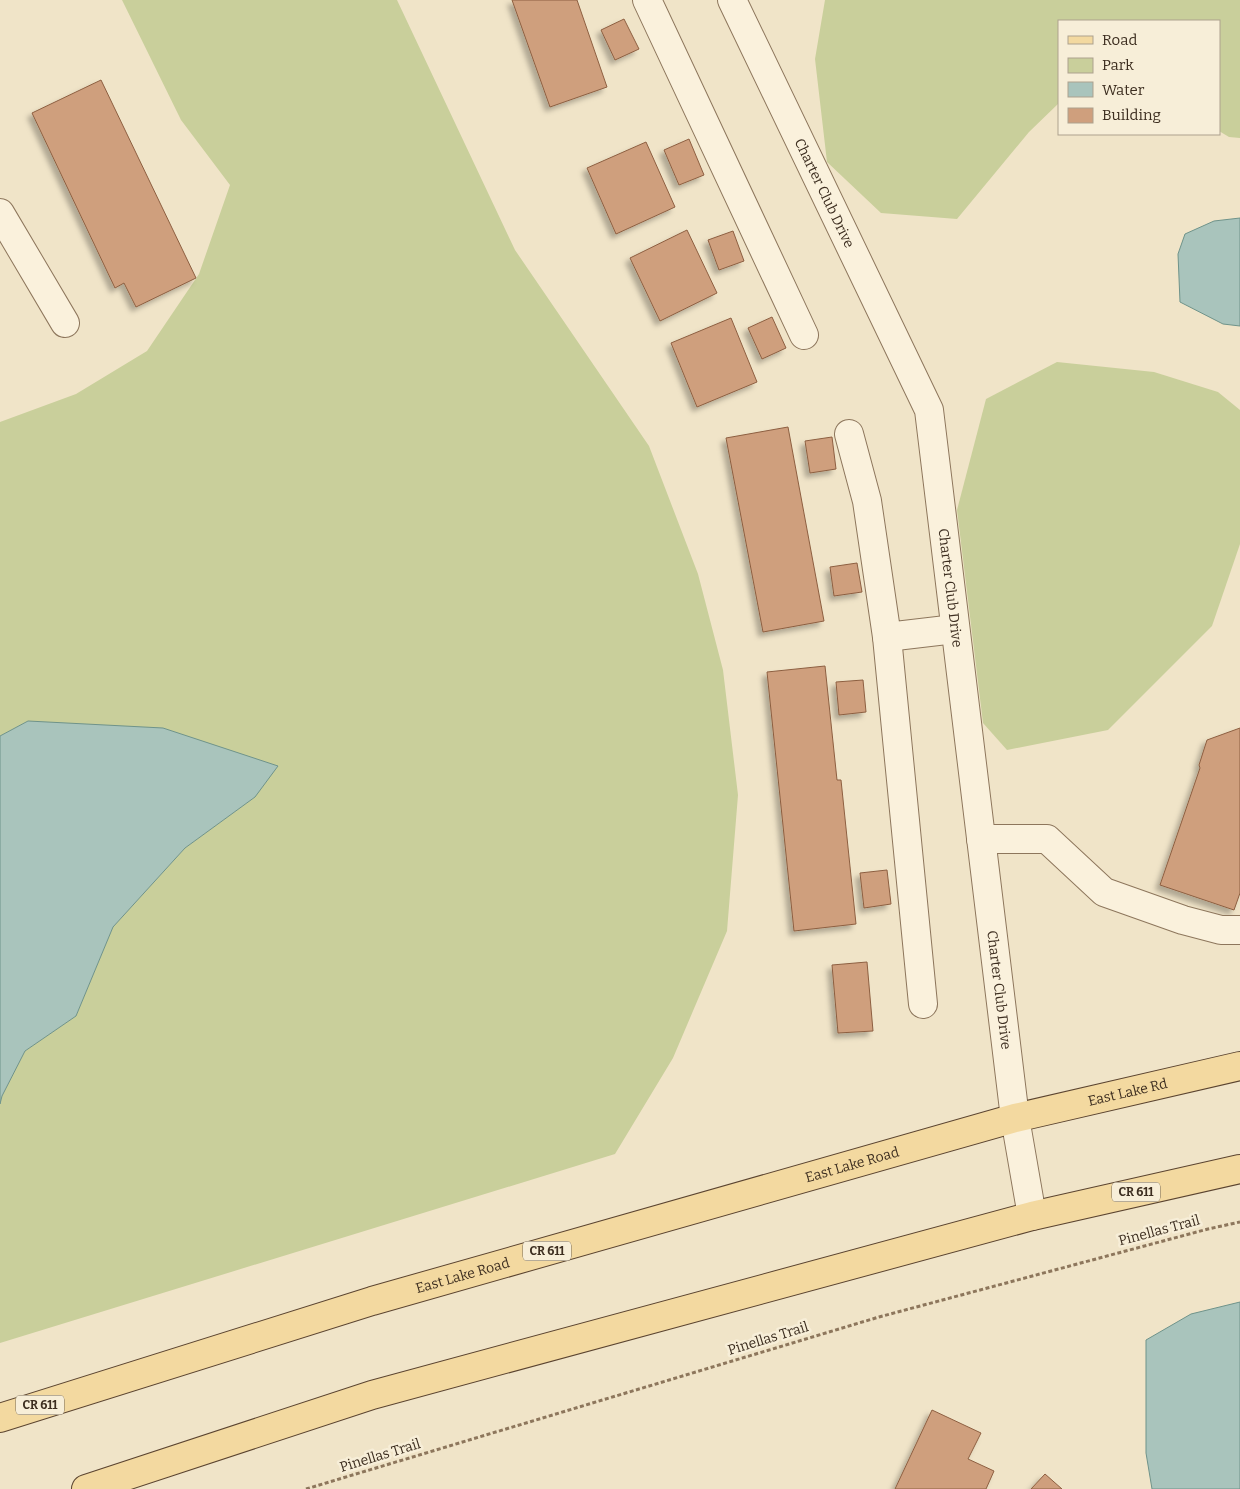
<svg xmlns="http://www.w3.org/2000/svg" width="1240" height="1489" font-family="Bitter,serif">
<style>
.green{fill:#c9cf9b}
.water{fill:#a9c4bc;stroke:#6f938a}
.building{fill:#cf9f7d;stroke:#8d5f41;filter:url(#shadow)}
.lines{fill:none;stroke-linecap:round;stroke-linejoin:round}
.minor-casing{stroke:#8d765c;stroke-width:30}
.major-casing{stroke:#5b4430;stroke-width:30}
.path{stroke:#8d765c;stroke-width:3;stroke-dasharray:4 2.5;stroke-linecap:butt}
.minor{stroke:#faf1dc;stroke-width:28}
.major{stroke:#f3d9a0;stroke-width:28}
.labels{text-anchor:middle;stroke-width:5;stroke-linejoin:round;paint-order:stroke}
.shield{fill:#f7eed8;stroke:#756857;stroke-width:1}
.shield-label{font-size:12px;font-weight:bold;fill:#3d2e20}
.street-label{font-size:14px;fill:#3d2e20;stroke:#f7eed8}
</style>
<defs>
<filter id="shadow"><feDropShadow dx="-4.5" dy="4.5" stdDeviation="2.5" flood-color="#0004"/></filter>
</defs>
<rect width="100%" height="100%" fill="#f0e4c8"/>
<g class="green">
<path d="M122 0H397L515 250 649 446 698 574 723 670 738 795 727 931 673 1058 615 1154 0 1343V1104L2 1096 25 1051 76 1016 113 927 185 848 255 797 28 721 0 736V422L76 394 147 351 199 274 230 185 181 120Z"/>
<path d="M825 0H1240V138L1229 137 1219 131V21H1059V103L1029 132 957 219 881 213 827 162 815 59Z"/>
<path d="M1057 362 1154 372 1218 392 1240 410V544L1212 626 1108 730 1007 750 983 723 957 510 986 399Z"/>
</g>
<g class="water">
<path d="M1240 218V326L1223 324 1180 302 1178 254 1185 234 1214 221Z"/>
<path d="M28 721 163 728 278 766 255 797 185 848 113 927 76 1016 25 1051 2 1096 0 1104V736Z"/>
<path d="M1240 1302V1489H1152L1146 1453V1340L1191 1314Z"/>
</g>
<g class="building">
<path d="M512 0H577L607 87 550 107Z"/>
<path d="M624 19 639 49 615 60 601 30Z"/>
<path d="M101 80 196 278 136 307 124 283 115 288 32 113Z"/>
<path d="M689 139 704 175 679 185 664 150Z"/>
<path d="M646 142 675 207 616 234 587 168Z"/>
<path d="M687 230 717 293 660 321 630 258Z"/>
<path d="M733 231 744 261 719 270 708 240Z"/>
<path d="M772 317 786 348 762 359 748 328Z"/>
<path d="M731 318 757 382 697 407 671 343Z"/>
<path d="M788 427 824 621 763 632 726 438Z"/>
<path d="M832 437 836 469 810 473 805 441Z"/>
<path d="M857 563 862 592 834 596 830 567Z"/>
<path d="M825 666 837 780H841L856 924 794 931 767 672Z"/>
<path d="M863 680 866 712 839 715 836 682Z"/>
<path d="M1240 728V893L1234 910 1160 885 1200 768 1199 765 1207 740Z"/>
<path d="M887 870 891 904 864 908 860 873Z"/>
<path d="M867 962 873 1031 838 1033 832 965Z"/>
<path d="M932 1410 981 1433 968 1459 994 1471 986 1489H895Z"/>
<path d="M1045 1474 1062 1489H1031Z"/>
</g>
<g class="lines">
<defs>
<g id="minor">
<path d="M647 0 804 335"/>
<path id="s1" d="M732 0 929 410 1015 1118 1032 1216"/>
<path d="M0 213 65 323"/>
<path d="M849 434 867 501 887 637 955 629"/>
<path d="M887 637 923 1004"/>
<path d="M981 839H1047L1104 892 1183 920 1221 930H1240"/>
</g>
<g id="major">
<path id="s2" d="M0 1418 372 1301 1015 1118 1240 1066"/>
<path d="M86 1489 372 1395 1032 1216 1240 1169"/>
</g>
</defs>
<use href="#minor" class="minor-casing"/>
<use href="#major" class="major-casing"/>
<path class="path" d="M306 1489 879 1317 1208 1229 1240 1222"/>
<use href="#minor" class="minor"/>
<use href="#major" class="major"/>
</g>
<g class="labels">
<g class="shield">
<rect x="1112" y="1182.5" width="48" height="19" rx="4"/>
<rect x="523" y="1241.5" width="48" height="19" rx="4"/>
<rect x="16" y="1395.5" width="48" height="19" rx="4"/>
</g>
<g class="shield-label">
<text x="1136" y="1196">CR 611</text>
<text x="547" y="1255">CR 611</text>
<text x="40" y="1409">CR 611</text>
</g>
<g class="street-label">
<text dy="5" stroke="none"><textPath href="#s1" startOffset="214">Charter Club Drive</textPath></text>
<text dy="5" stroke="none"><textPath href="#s1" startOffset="634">Charter Club Drive</textPath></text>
<text dy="5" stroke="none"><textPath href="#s1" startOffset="1039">Charter Club Drive</textPath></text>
<text dy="5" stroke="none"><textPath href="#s2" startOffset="1174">East Lake Rd</textPath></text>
<text dy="5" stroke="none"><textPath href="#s2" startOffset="889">East Lake Road</textPath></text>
<text transform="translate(1159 1230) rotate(-15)" y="5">Pinellas Trail</text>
<text dy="5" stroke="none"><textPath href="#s2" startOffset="484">East Lake Road</textPath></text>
<text transform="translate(768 1338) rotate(-17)" y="5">Pinellas Trail</text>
<text transform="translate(380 1455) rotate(-17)" y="5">Pinellas Trail</text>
</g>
</g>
<rect x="1058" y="20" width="162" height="115" fill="#f7eed8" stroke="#ada18e"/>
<rect x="1068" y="36" width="25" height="8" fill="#f3d9a0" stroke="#ada18e"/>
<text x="1102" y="45" font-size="15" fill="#3d2e20">Road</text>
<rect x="1068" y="58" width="25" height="15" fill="#c9cf9b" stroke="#ada18e"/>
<text x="1102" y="70" font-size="15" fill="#3d2e20">Park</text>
<rect x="1068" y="82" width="25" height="15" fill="#a9c4bc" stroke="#ada18e"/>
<text x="1102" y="95" font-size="15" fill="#3d2e20">Water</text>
<rect x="1068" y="108" width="25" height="15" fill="#cf9f7d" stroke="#ada18e"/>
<text x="1102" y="120" font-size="15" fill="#3d2e20">Building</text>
</svg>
